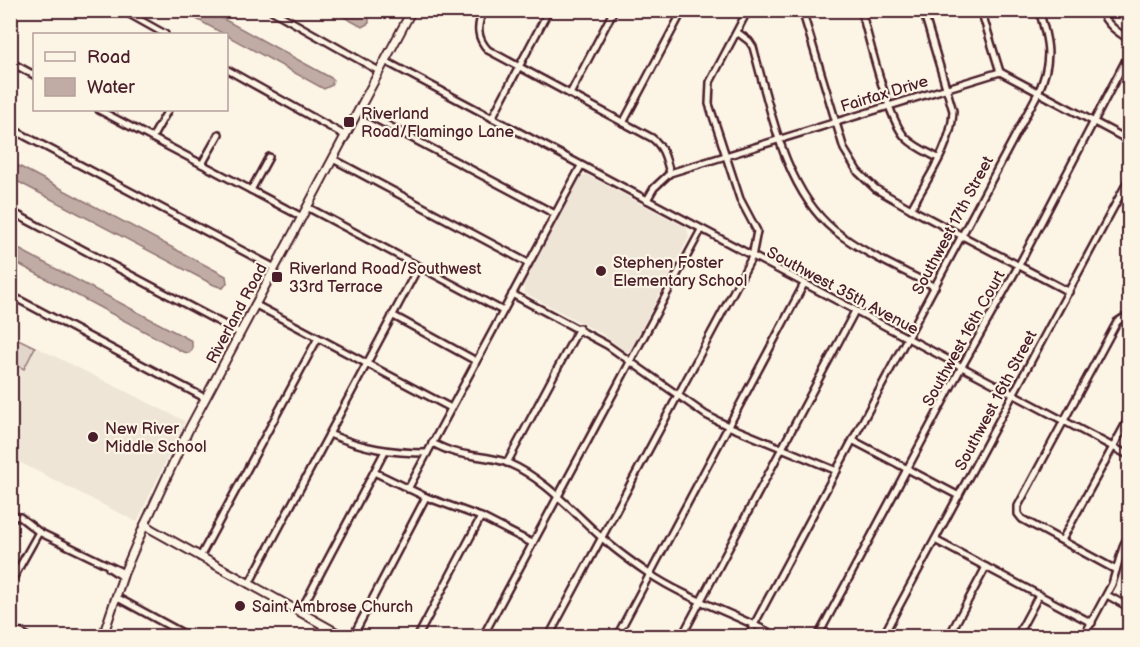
<svg xmlns="http://www.w3.org/2000/svg" width="1140" height="647" font-family="'Balsamiq Sans',sans-serif">
<style>
.built{fill:#eee5d7}
.green{fill:#e2d5ca;stroke:#967a7a;stroke-width:1.5}
.water{fill:#c0aca5;stroke:#917474;stroke-width:1.5}
.lines{fill:none;stroke-linecap:round;stroke-linejoin:round}
.minor-casing{stroke:#4a1f2b;stroke-width:10}
.tertiary-casing{stroke:#4a1f2b;stroke-width:11}
.minor{stroke:#fcf5e5;stroke-width:5}
.tertiary{stroke:#fcf5e5;stroke-width:7}
.poi-dot{fill:#4a1f2b;stroke:#fcf5e5;stroke-width:2}
.labels{text-anchor:middle;stroke-width:4.5;stroke-linejoin:round;paint-order:stroke}
.street-label{font-size:16px;fill:#4a1f2b;stroke:#fcf5e5}
.poi-label{font-size:16px;fill:#4a1f2b;stroke:#fcf5e5;text-anchor:start}
</style>
<rect width="100%" height="100%" fill="#fcf5e5"/>
<filter id="ink" filterUnits="userSpaceOnUse"><feTurbulence type="fractalNoise" baseFrequency=".0167" numOctaves="2"/><feDisplacementMap in="SourceGraphic" scale="12" xChannelSelector="R" yChannelSelector="G"/><feConvolveMatrix kernelMatrix="1 2 1 2 8 2 1 2 1" color-interpolation-filters="sRGB"/></filter>
<g filter="url(#ink)">
<g class="built">
<path d="M587 175 687 228 689 237 630 351 626 352 602 334 525 293 523 285 581 176Z"/>
<path d="M10 334 185 421 137 522 11 458Z"/>
</g>
<path class="green" d="M10 335 35 347 24 369 11 362Z"/>
<g class="water">
<path d="M182 11H209L333 79 332 85 324 89Z"/>
<path d="M333 11H360L369 16V23L362 27Z"/>
<path d="M11 162 224 275 226 276 227 283 223 288 214 285 11 178Z"/>
<path d="M11 245 192 341V350L189 353 183 352 11 260Z"/>
</g>
<g class="lines">
<defs>
<g id="minor">
<path d="M122 10 165 34"/>
<path d="M271 10 379 71"/>
<path d="M484 10C476 26 477 38 488 50L652 138C664 147 666 159 670 173"/>
<path d="M802 10 844 149 858 172 876 189 911 209 1069 292"/>
<path d="M861 10C869 38 888 121 906 138 915 147 927 152 938 158"/>
<path d="M981 10 1000 72"/>
<path d="M1100 10C1107 25 1117 32 1130 40"/>
<path d="M737 32 749 41 753 47C770 107 784 189 834 230 864 254 901 269 935 287"/>
<path d="M385 61 1130 456"/>
<path d="M10 62 34 75"/>
<path d="M226 69 346 136"/>
<path d="M570 94 614 10"/>
<path d="M99 110 302 217"/>
<path d="M359 110 555 214"/>
<path d="M492 118 549 10"/>
<path d="M623 123 683 10"/>
<path d="M10 128 275 268"/>
<path d="M152 138 168 110"/>
<path d="M333 159 528 263"/>
<path d="M202 164 219 134"/>
<path d="M251 190 269 157"/>
<path d="M647 200 654 188 670 173 1000 72 1130 141"/>
<path d="M307 207 503 311"/>
<path d="M911 209C927 179 952 146 953 111L923 10"/>
<path d="M10 211 240 333"/>
<path d="M512 294 607 345 706 415 728 426 837 471"/>
<path d="M10 295 205 398"/>
<path d="M256 305 451 408"/>
<path d="M392 315 476 361"/>
<path d="M329 434C363 448 390 453 427 453"/>
<path d="M854 441 959 496"/>
<path d="M432 443C439 446 446 450 454 452 471 457 490 456 508 463 544 478 572 511 601 537 615 550 632 562 648 573 688 600 734 613 776 636"/>
<path d="M507 463 579 328"/>
<path d="M374 472 426 497 481 517 532 543"/>
<path d="M408 489 581 166"/>
<path d="M10 516 20 517 39 532 124 573"/>
<path d="M935 540 1092 623"/>
<path d="M1062 540 1130 416"/>
<path d="M200 557 318 338"/>
<path d="M109 568 123 577"/>
<path d="M1116 570 1022 519 1018 514V506L1117 322 1123 318H1130"/>
<path d="M10 584 39 532"/>
<path d="M249 584 419 266"/>
<path d="M1107 595 1130 608"/>
<path d="M116 597 188 636"/>
<path d="M300 612 385 451"/>
<path d="M10 627 27 636"/>
<path d="M317 636 324 626"/>
<path d="M353 636 426 497"/>
<path d="M418 636 481 517"/>
<path d="M483 636 701 230"/>
<path d="M549 636 752 257 757 231 740 199 709 104 710 82 748 10"/>
<path d="M617 636 804 284"/>
<path d="M682 636 855 311"/>
<path d="M748 636 1038 93C1053 60 1049 43 1039 10"/>
<path d="M818 636 961 368 1019 265 1130 52"/>
<path d="M883 636 1130 177"/>
<path d="M949 636 986 567"/>
<path d="M1017 636 1039 595"/>
<path d="M1084 636 1112 584 1124 544 1130 534"/>
</g>
<g id="tertiary">
<path d="M145 524 151 529 343 636"/>
<path d="M103 636 124 573 145 524 188 431 412 10"/>
</g>
</defs>
<use href="#minor" class="minor-casing"/>
<use href="#tertiary" class="tertiary-casing"/>
<use href="#minor" class="minor"/>
<use href="#tertiary" class="tertiary"/>
</g>
</g>
<g class="poi-dot">
<rect x="343" y="116" width="12" height="12" rx="3"/>
<circle cx="601" cy="271" r="6"/>
<rect x="271" y="271" width="12" height="12" rx="3"/>
<circle cx="93" cy="437" r="6"/>
<circle cx="240" cy="606" r="6"/>
</g>
<g class="labels">
<g class="street-label">
<text transform="translate(884 93) rotate(-17)" y="6">Fairfax Drive</text>
<text transform="translate(952 225) rotate(-62)" y="6">Southwest 17th Street</text>
<text transform="translate(843 290) rotate(28)" y="6">Southwest 35th Avenue</text>
<text transform="translate(236 313) rotate(-62)" y="6">Riverland Road</text>
<text transform="translate(963 338) rotate(-61)" y="6">Southwest 16th Court</text>
<text transform="translate(995 400) rotate(-62)" y="6">Southwest 16th Street</text>
</g>
<g class="poi-label">
<text x="361" y="119">Riverland<tspan x="361" dy="18">Road/Flamingo Lane</tspan></text>
<text x="613" y="268">Stephen Foster<tspan x="613" dy="18">Elementary School</tspan></text>
<text x="289" y="274">Riverland Road/Southwest<tspan x="289" dy="18">33rd Terrace</tspan></text>
<text x="105" y="434">New River<tspan x="105" dy="18">Middle School</tspan></text>
<text x="252" y="612">Saint Ambrose Church</text>
</g>
</g>
<rect width="1140" height="647" fill="none" stroke="#fcf5e5" stroke-width="36"/>
<rect x="18" y="18" width="1104" height="611" fill="none" stroke="#4a1f2b" stroke-width="2" filter="url(#ink)"/>
<rect x="33" y="33" width="195" height="78" fill="#fcf5e5" stroke="#b59f9b" stroke-width="1.5"/>
<rect x="45" y="52" width="30" height="9" fill="#fcf5e5" stroke="#b59f9b" stroke-width="1.5"/>
<text x="87" y="63" font-size="18" fill="#4a1f2b">Road</text>
<rect x="45" y="78" width="30" height="18" fill="#c0aca5" stroke="#b59f9b" stroke-width="1.5"/>
<text x="87" y="93" font-size="18" fill="#4a1f2b">Water</text>
</svg>
